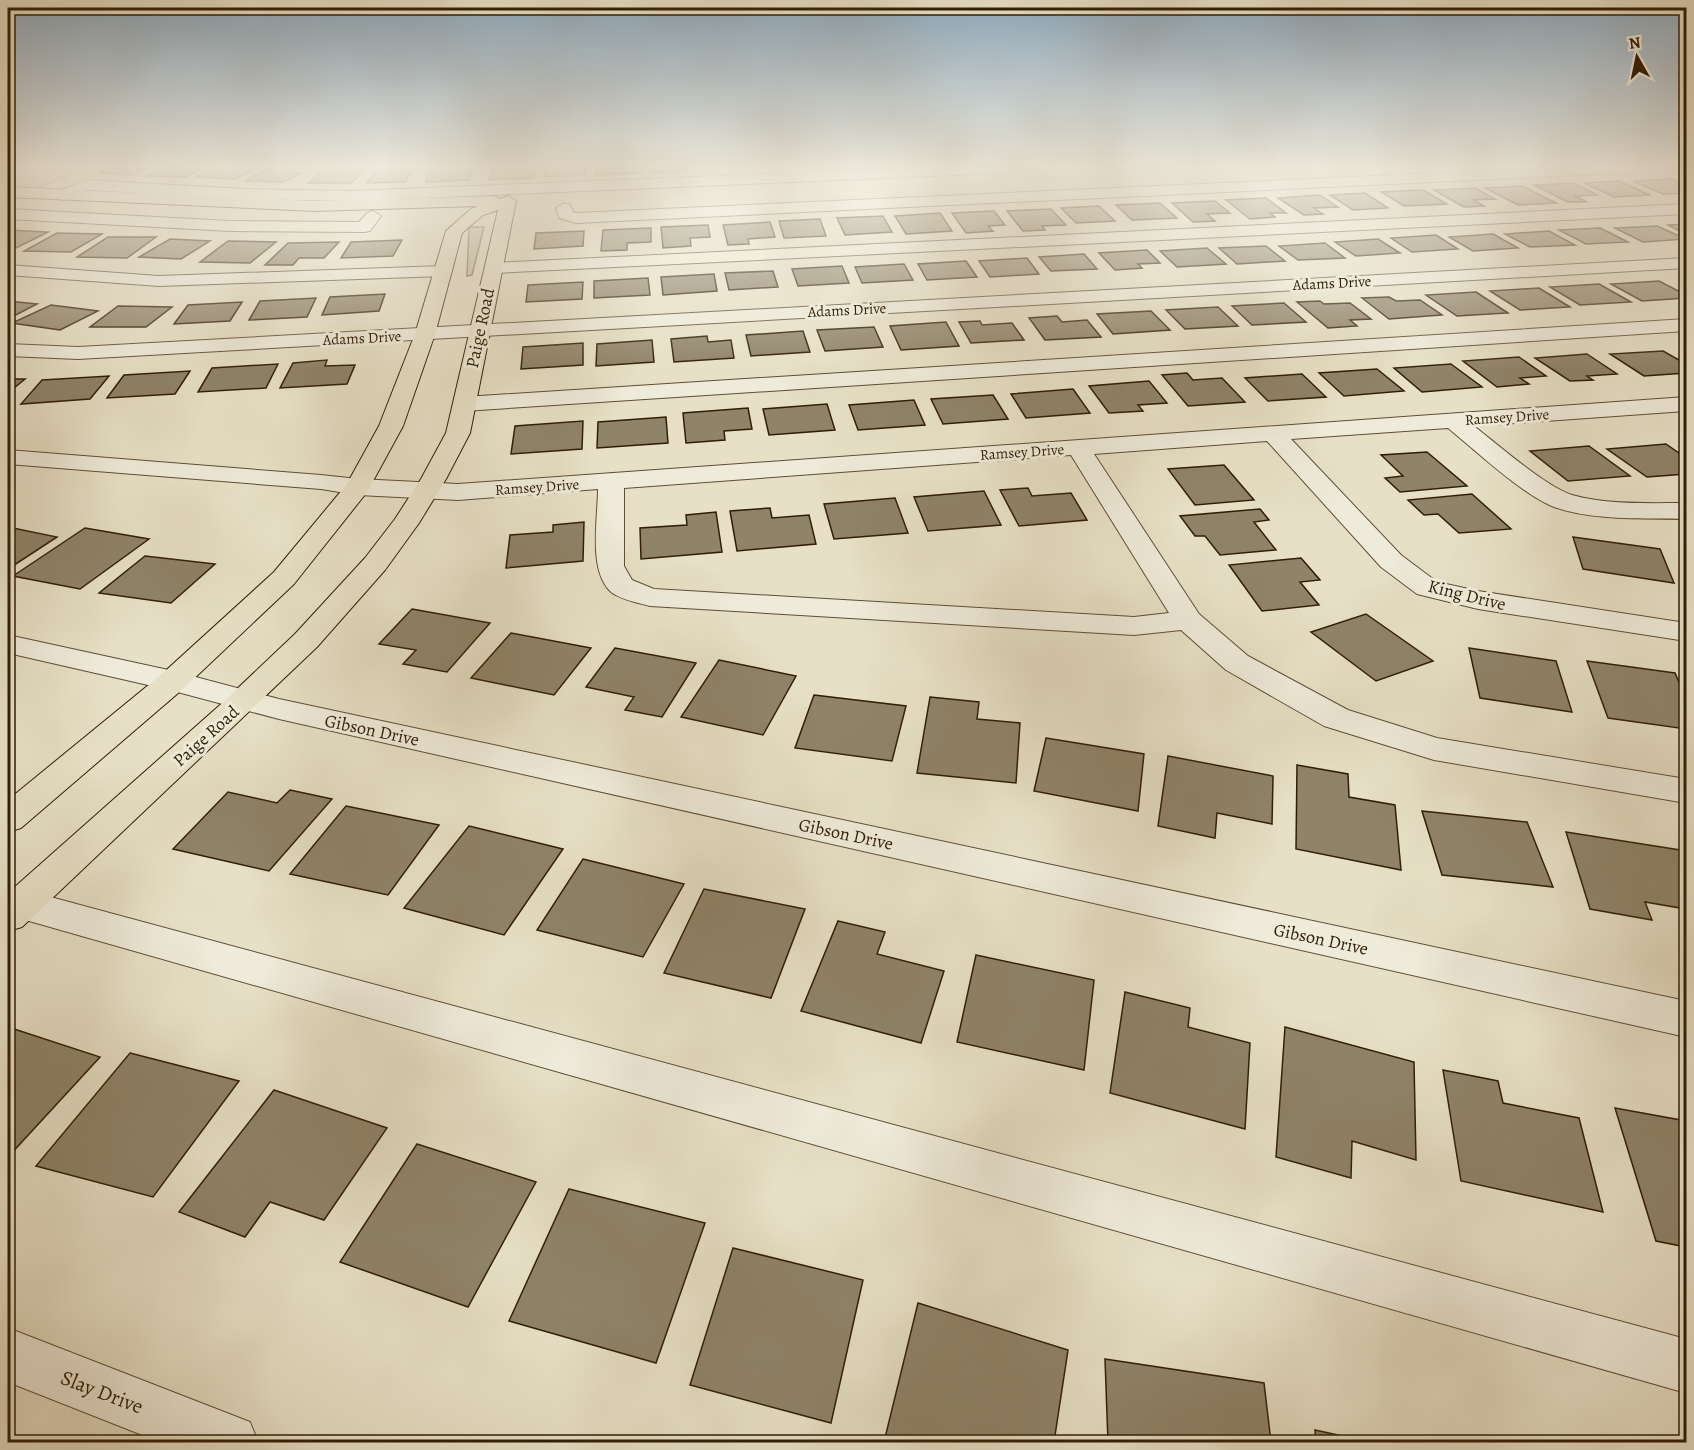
<svg xmlns="http://www.w3.org/2000/svg" width="1694" height="1450" font-family="Alegreya,serif">
<style>
.green{fill:#c8bfa5;stroke:#7c6e55;stroke-width:1.5}
.building{fill:#8f8369;stroke:#301e05;stroke-width:1.5}
.lines{fill:none;stroke-linecap:round;stroke-linejoin:round}
.minor-casing{stroke:#5e4e35;stroke-width:2}
.major-casing{stroke:#301e05;stroke-width:2}
.minor{fill:#efebda;fill-rule:evenodd}
.major{fill:#e7e0c6;fill-rule:evenodd}
.labels{text-anchor:middle;stroke-width:6;stroke-linejoin:round;paint-order:stroke}
.far-street-label{font-size:15px;fill:#301e05;stroke:#efebda}
.street-label{font-size:18px;fill:#301e05;stroke:#efebda}
.near-street-label{font-size:21px;fill:#301e05;stroke:#efebda}
</style>
<rect width="100%" height="100%" fill="#e7e0c6"/>
<filter id="stains"><feTurbulence type="fractalNoise" baseFrequency=".00333" numOctaves="4"/><feColorMatrix values="0 0 0 0 .2 0 0 0 0 .09 0 0 0 0 .02 0 0 0 .5 -.17"/></filter>
<radialGradient id="worn" r=".72"><stop offset=".6" stop-color="#630" stop-opacity="0"/><stop offset="1" stop-color="#630" stop-opacity=".3"/></radialGradient>
<g class="green">
<path d="M8 168H90L33 189 8 187Z"/>
<path d="M469 227H484L472 275 467 276Z"/>
</g>
<g class="building">
<path d="M111 168H146L133 175 100 173Z"/>
<path d="M162 168H203L186 177 147 176Z"/>
<path d="M214 168H257L235 179 195 177Z"/>
<path d="M268 168H292L286 172 301 173 284 182 246 181Z"/>
<path d="M326 168H347L344 170H365L351 183H308Z"/>
<path d="M452 168 451 170 473 169 469 180 425 182 431 169Z"/>
<path d="M492 168 512 169 535 168 534 178 489 180Z"/>
<path d="M545 168H585V175L544 177Z"/>
<path d="M596 168H641V173L596 175Z"/>
<path d="M651 168H686L687 171 651 173Z"/>
<path d="M413 169 405 182 367 183 376 170Z"/>
<path d="M1672 179 1686 185V193L1663 194 1633 181Z"/>
<path d="M1619 181 1650 195 1614 197 1584 183Z"/>
<path d="M1574 183 1597 195 1575 196 1587 202H1568L1534 185Z"/>
<path d="M1522 186 1556 203 1518 205 1485 188Z"/>
<path d="M1475 188 1495 199 1473 200 1484 206 1464 207 1434 190Z"/>
<path d="M1423 190 1447 204 1404 206 1381 192Z"/>
<path d="M1365 193 1388 208 1353 210 1330 195Z"/>
<path d="M1320 195 1338 207 1314 208 1323 214 1304 215 1278 198Z"/>
<path d="M1266 198 1286 213H1270L1275 217 1250 219 1226 200Z"/>
<path d="M1215 201 1230 213 1207 214 1215 221 1193 222 1172 203Z"/>
<path d="M1160 203 1177 218 1132 220 1116 205Z"/>
<path d="M1099 206 1115 221 1076 223 1061 208Z"/>
<path d="M1051 209 1066 225 1042 226 1045 230 1023 231 1007 211Z"/>
<path d="M994 211 1005 225 988 226 993 231 966 233 952 213Z"/>
<path d="M940 213 952 231 906 234 895 216Z"/>
<path d="M883 216 892 232 845 235 837 218Z"/>
<path d="M820 219 826 236 784 238 779 221Z"/>
<path d="M770 222 775 237 748 239 749 244 728 245 723 225Z"/>
<path d="M1686 224V234L1668 225Z"/>
<path d="M708 225 710 237 690 238 691 246 663 248 661 227Z"/>
<path d="M1657 226 1686 239 1643 242 1615 228Z"/>
<path d="M651 228V242L627 243V250L601 251 603 230Z"/>
<path d="M1600 228 1628 242 1586 244 1559 230Z"/>
<path d="M8 230 48 232 16 248H8Z"/>
<path d="M584 231 583 246 534 249 536 233Z"/>
<path d="M1549 231 1575 245 1530 247 1505 234Z"/>
<path d="M57 233 102 234 71 252 24 251Z"/>
<path d="M1493 234 1518 248 1473 251 1449 237Z"/>
<path d="M1436 235 1458 249 1412 252 1391 238Z"/>
<path d="M108 237H156L127 258 77 257Z"/>
<path d="M170 239 210 241 181 259 139 257Z"/>
<path d="M1378 239 1400 253 1356 256 1335 242Z"/>
<path d="M402 240 393 256 341 258 351 242Z"/>
<path d="M228 241 276 242 250 263 200 262Z"/>
<path d="M339 242 324 258H299L293 265H265L288 243Z"/>
<path d="M1325 243 1345 258 1298 260 1279 246Z"/>
<path d="M1266 246 1285 261 1237 264 1219 248Z"/>
<path d="M1207 248 1226 264 1177 267 1160 251Z"/>
<path d="M1147 250 1160 263 1138 264 1142 268 1115 270 1099 253Z"/>
<path d="M1084 254 1097 269 1051 271 1039 257Z"/>
<path d="M1027 258 1039 274 990 277 979 261Z"/>
<path d="M966 261 977 277 927 280 918 264Z"/>
<path d="M904 264 913 280 862 283 855 267Z"/>
<path d="M842 266 849 283 798 286 792 269Z"/>
<path d="M773 271 778 287 729 290 725 273Z"/>
<path d="M714 274 717 291 663 295 661 277Z"/>
<path d="M648 278 650 295 594 298V281Z"/>
<path d="M1659 281 1686 295V298L1642 301 1611 284Z"/>
<path d="M583 282 582 299 526 302 528 285Z"/>
<path d="M1599 284 1631 302 1580 305 1550 287Z"/>
<path d="M1539 288 1570 307 1520 310 1490 291Z"/>
<path d="M1476 292 1508 313 1457 316 1426 295Z"/>
<path d="M385 294 379 311 322 315 330 297Z"/>
<path d="M1389 297 1396 301 1420 300 1442 315 1389 319 1362 298Z"/>
<path d="M316 298 307 317 249 320 260 301Z"/>
<path d="M8 301 37 304 8 319Z"/>
<path d="M1320 301 1324 304 1350 303 1371 319 1350 320 1357 326 1328 328 1297 302Z"/>
<path d="M242 302 230 321 174 324 188 305Z"/>
<path d="M1284 303 1306 322 1252 325 1232 306Z"/>
<path d="M51 305 98 311 60 330 12 323Z"/>
<path d="M118 306 172 307 146 327H90Z"/>
<path d="M1218 307 1238 326 1185 329 1166 310Z"/>
<path d="M1151 311 1170 330 1113 334 1097 314Z"/>
<path d="M1057 316 1062 322 1087 320 1101 337 1045 340 1029 318Z"/>
<path d="M980 321 982 325 1012 323 1024 340 971 343 959 322Z"/>
<path d="M946 322 959 346 901 350 890 326Z"/>
<path d="M874 327 883 347 825 351 817 330Z"/>
<path d="M803 331 810 352 751 356 746 335Z"/>
<path d="M707 336 708 342 731 340 734 358 674 362 671 339Z"/>
<path d="M652 340 654 362 596 366 597 344Z"/>
<path d="M583 343V365L521 369 523 347Z"/>
<path d="M1663 351 1686 364V373L1644 376 1610 354Z"/>
<path d="M1587 354 1617 374 1587 376 1593 380 1570 381 1535 358Z"/>
<path d="M1519 357 1546 376 1520 378 1529 384 1497 387 1463 361Z"/>
<path d="M327 360 325 366 355 365 347 384 280 388 293 363Z"/>
<path d="M278 364 266 388 198 392 212 368Z"/>
<path d="M1451 364 1482 387 1422 392 1394 368Z"/>
<path d="M1377 369 1404 391 1344 396 1319 373Z"/>
<path d="M190 371 175 394 107 398 124 375Z"/>
<path d="M1187 373 1193 380 1222 378 1245 402 1188 406 1162 375Z"/>
<path d="M1302 374 1326 397 1268 401 1245 378Z"/>
<path d="M109 376 90 399 21 404 42 380Z"/>
<path d="M8 379H25L8 393Z"/>
<path d="M1149 381 1167 403 1138 405 1143 411 1109 413 1089 386Z"/>
<path d="M1073 389 1090 413 1026 418 1011 394Z"/>
<path d="M993 395 1008 419 943 424 931 399Z"/>
<path d="M914 400 925 425 858 430 849 405Z"/>
<path d="M827 404 835 430 769 435 763 409Z"/>
<path d="M748 408 752 429 724 431 725 440 686 443 683 413Z"/>
<path d="M666 417 668 443 597 448 598 422Z"/>
<path d="M583 421 582 449 511 454 515 426Z"/>
<path d="M1666 444 1686 458V474L1647 477 1607 449Z"/>
<path d="M1589 446 1630 476 1568 481 1530 451Z"/>
<path d="M1427 452 1467 486 1400 492 1385 478 1403 476 1381 455Z"/>
<path d="M1224 465 1254 500 1195 505 1168 469Z"/>
<path d="M1028 488 1032 496 1071 493 1087 520 1019 526 1000 490Z"/>
<path d="M984 491 1001 525 928 531 914 497Z"/>
<path d="M1472 494 1511 529 1459 533 1438 514 1424 515 1408 500Z"/>
<path d="M895 498 908 533 834 539 824 504Z"/>
<path d="M770 508 772 518 809 515 816 544 737 551 730 511Z"/>
<path d="M1260 509 1269 520 1254 522 1276 550 1220 555 1205 536H1195L1180 516Z"/>
<path d="M716 512 722 552 641 559 640 528 687 525 686 515Z"/>
<path d="M584 522 583 561 506 568 510 535 553 532V525Z"/>
<path d="M8 527 57 537 8 569Z"/>
<path d="M85 528 149 539 80 589 13 576Z"/>
<path d="M1573 537 1660 549 1674 583 1583 569Z"/>
<path d="M145 556 215 564 171 603 99 593Z"/>
<path d="M1301 558 1320 580 1300 582 1319 605 1262 611 1229 565Z"/>
<path d="M412 609 490 623 447 672 403 664 416 650 379 644Z"/>
<path d="M1366 614 1433 661 1376 681 1311 632Z"/>
<path d="M511 633 591 648 554 695 471 678Z"/>
<path d="M615 648 696 663 662 717 625 710 634 697 586 687Z"/>
<path d="M1469 648 1556 661 1572 712 1480 698Z"/>
<path d="M719 660 796 676 763 735 681 717Z"/>
<path d="M1587 661 1675 673 1686 699V729L1608 718Z"/>
<path d="M814 695 906 706 892 761 795 748Z"/>
<path d="M930 697 979 702 977 719 1020 723 1016 783 917 773Z"/>
<path d="M1046 738 1144 754 1138 811 1034 791Z"/>
<path d="M1168 756 1273 776 1272 824 1217 813 1215 838 1158 826Z"/>
<path d="M1297 765 1348 774 1349 797 1395 805 1401 870 1296 849Z"/>
<path d="M290 790 332 799 269 871 173 849 228 792 277 803Z"/>
<path d="M346 806 439 825 388 895 290 874Z"/>
<path d="M1422 811 1527 822 1553 887 1442 875Z"/>
<path d="M469 826 563 849 504 935 404 908Z"/>
<path d="M1566 832 1680 850 1686 866V909L1645 902 1652 920 1590 909Z"/>
<path d="M583 859 684 884 643 957 537 930Z"/>
<path d="M704 889 805 909 771 998 664 973Z"/>
<path d="M838 921 885 932 877 954 944 971 921 1043 801 1011Z"/>
<path d="M976 955 1094 980 1084 1070 957 1042Z"/>
<path d="M1125 992 1190 1008 1188 1027 1250 1043 1245 1129 1110 1093Z"/>
<path d="M8 1027 100 1057 8 1157Z"/>
<path d="M1285 1027 1414 1062 1416 1160 1352 1141 1351 1178 1276 1157Z"/>
<path d="M130 1053 239 1081 153 1197 36 1166Z"/>
<path d="M1443 1070 1498 1081 1503 1103 1579 1118 1603 1212 1461 1181Z"/>
<path d="M274 1090 387 1128 324 1220 270 1202 245 1237 179 1212Z"/>
<path d="M1615 1108 1686 1121V1247L1656 1241Z"/>
<path d="M417 1144 536 1182 468 1307 340 1262Z"/>
<path d="M569 1189 705 1223 656 1363 509 1321Z"/>
<path d="M733 1248 863 1280 831 1423 690 1385Z"/>
<path d="M918 1303 1068 1350 1054 1442H884Z"/>
<path d="M1105 1359 1264 1383 1271 1442H1108Z"/>
<path d="M1315 1430 1370 1442H1316Z"/>
</g>
<g class="lines">
<defs>
<g id="minor">
<path d="M914 168H1032L1025 172 351 201 245 199 86 190 63 200 55 195 58 192 84 180 245 189 351 191Z"/>
<path d="M1545 168H1650L1643 172 576 223 559 218 556 208 564 203 570 205 573 212 576 213Z"/>
<path d="M1686 204V214L494 273 488 272 485 268 488 264 494 263Z"/>
<path d="M8 209 230 221 359 222 367 213 373 211 381 216 370 231 364 232 230 231 8 219Z"/>
<path d="M1686 258V268L78 359 8 356V344L78 347Z"/>
<path d="M8 265 159 276 443 266 449 267 452 271 449 275 443 276 159 286 8 275Z"/>
<path d="M1686 319V331L464 411 456 409 453 404 456 399 464 397Z"/>
<path d="M1686 397V411L1474 426C1497 444 1546 487 1572 495 1608 505 1648 503 1686 503V519C1645 518 1593 521 1554 507 1523 495 1475 450 1448 428L1291 439 1401 555 1437 582 1478 591 1686 623V641L1478 609 1417 594 1381 567 1267 441 1094 454 1199 614 1248 656 1348 710 1437 738 1686 779V803L1434 760 1324 726 1226 670 1181 630 1134 635 650 606C639 603 618 599 610 591 588 569 598 518 598 489L458 500 358 495 321 489 8 464V450L321 475 358 479 458 484ZM1071 455 1169 613 1134 617 654 589 632 580 624 566V488Z"/>
<path d="M8 635 173 671 279 699 1686 1001V1037L279 719 170 690 8 653Z"/>
<path d="M21 889 1686 1339V1393L8 915V893Z"/>
<path d="M8 1328 250 1422 258 1442H160L8 1382Z"/>
</g>
<path id="major" d="M8 187 314 201 494 196 500 199 508 196 516 201 470 433 446 479 419 523 385 570 317 647 22 927 8 931V893L220 705 295 634 365 558 395 519 421 479 446 433 498 210 483 215 462 233 435 334 403 426 367 492 294 584 184 688 21 828 8 832V800L162 674 274 572 347 484 379 426 415 334 446 231 471 209 478 206 314 211 8 197Z"/>
</defs>
<use href="#minor" class="minor-casing"/>
<use href="#major" class="major-casing"/>
<use href="#minor" class="minor"/>
<use href="#major" class="major"/>
</g>
<linearGradient id="sky" x2="0" y2="1"><stop stop-color="#8fabc0"/><stop offset="0.45" stop-color="#f4f1e5"/><stop offset="1" stop-color="#f4f1e5" stop-opacity="0"/></linearGradient>
<rect width="1694" height="371" fill="url(#sky)"/>
<g class="labels">
<g class="far-street-label">
<text transform="translate(1332 283) rotate(-3)" y="5">Adams Drive</text>
<text transform="translate(847 310) rotate(-3)" y="5">Adams Drive</text>
<text transform="translate(362 338) rotate(-3)" y="5">Adams Drive</text>
<text transform="translate(1507 417) rotate(-4)" y="5">Ramsey Drive</text>
<text transform="translate(1022 452) rotate(-4)" y="5">Ramsey Drive</text>
<text transform="translate(537 487) rotate(-4)" y="5">Ramsey Drive</text>
</g>
<g class="street-label">
<text transform="translate(480 328) rotate(-78)" y="6">Paige Road</text>
<text transform="translate(1467 595) rotate(14)" y="6">King Drive</text>
<text transform="translate(372 730) rotate(12)" y="6">Gibson Drive</text>
<text transform="translate(206 736) rotate(-42)" y="6">Paige Road</text>
<text transform="translate(846 834) rotate(12)" y="6">Gibson Drive</text>
<text transform="translate(1321 939) rotate(12)" y="6">Gibson Drive</text>
</g>
<g class="near-street-label">
<text transform="translate(102 1392) rotate(21)" y="7">Slay Drive</text>
</g>
</g>
<rect width="1694" height="1450" fill="none" stroke="#e7e0c6" stroke-width="30"/>
<rect x="9" y="9" width="1676" height="1432" fill="none" stroke="#301e05" stroke-width="3"/>
<rect x="15" y="15" width="1664" height="1420" fill="none" stroke="#301e05" stroke-width="1.5"/>
<g transform="translate(1637 57) rotate(351)" stroke="#efebda" stroke-width="4.5" paint-order="stroke">
<path d="M0-4.5L10 22L0 15L-10 22Z" fill="#301e05"/>
<text y="-9" font-size="16" font-weight="bold" text-anchor="middle" fill="#301e05">N</text>
</g>
<rect width="100%" height="100%" filter="url(#stains)"/>
<rect width="100%" height="100%" fill="url(#worn)"/>
</svg>
